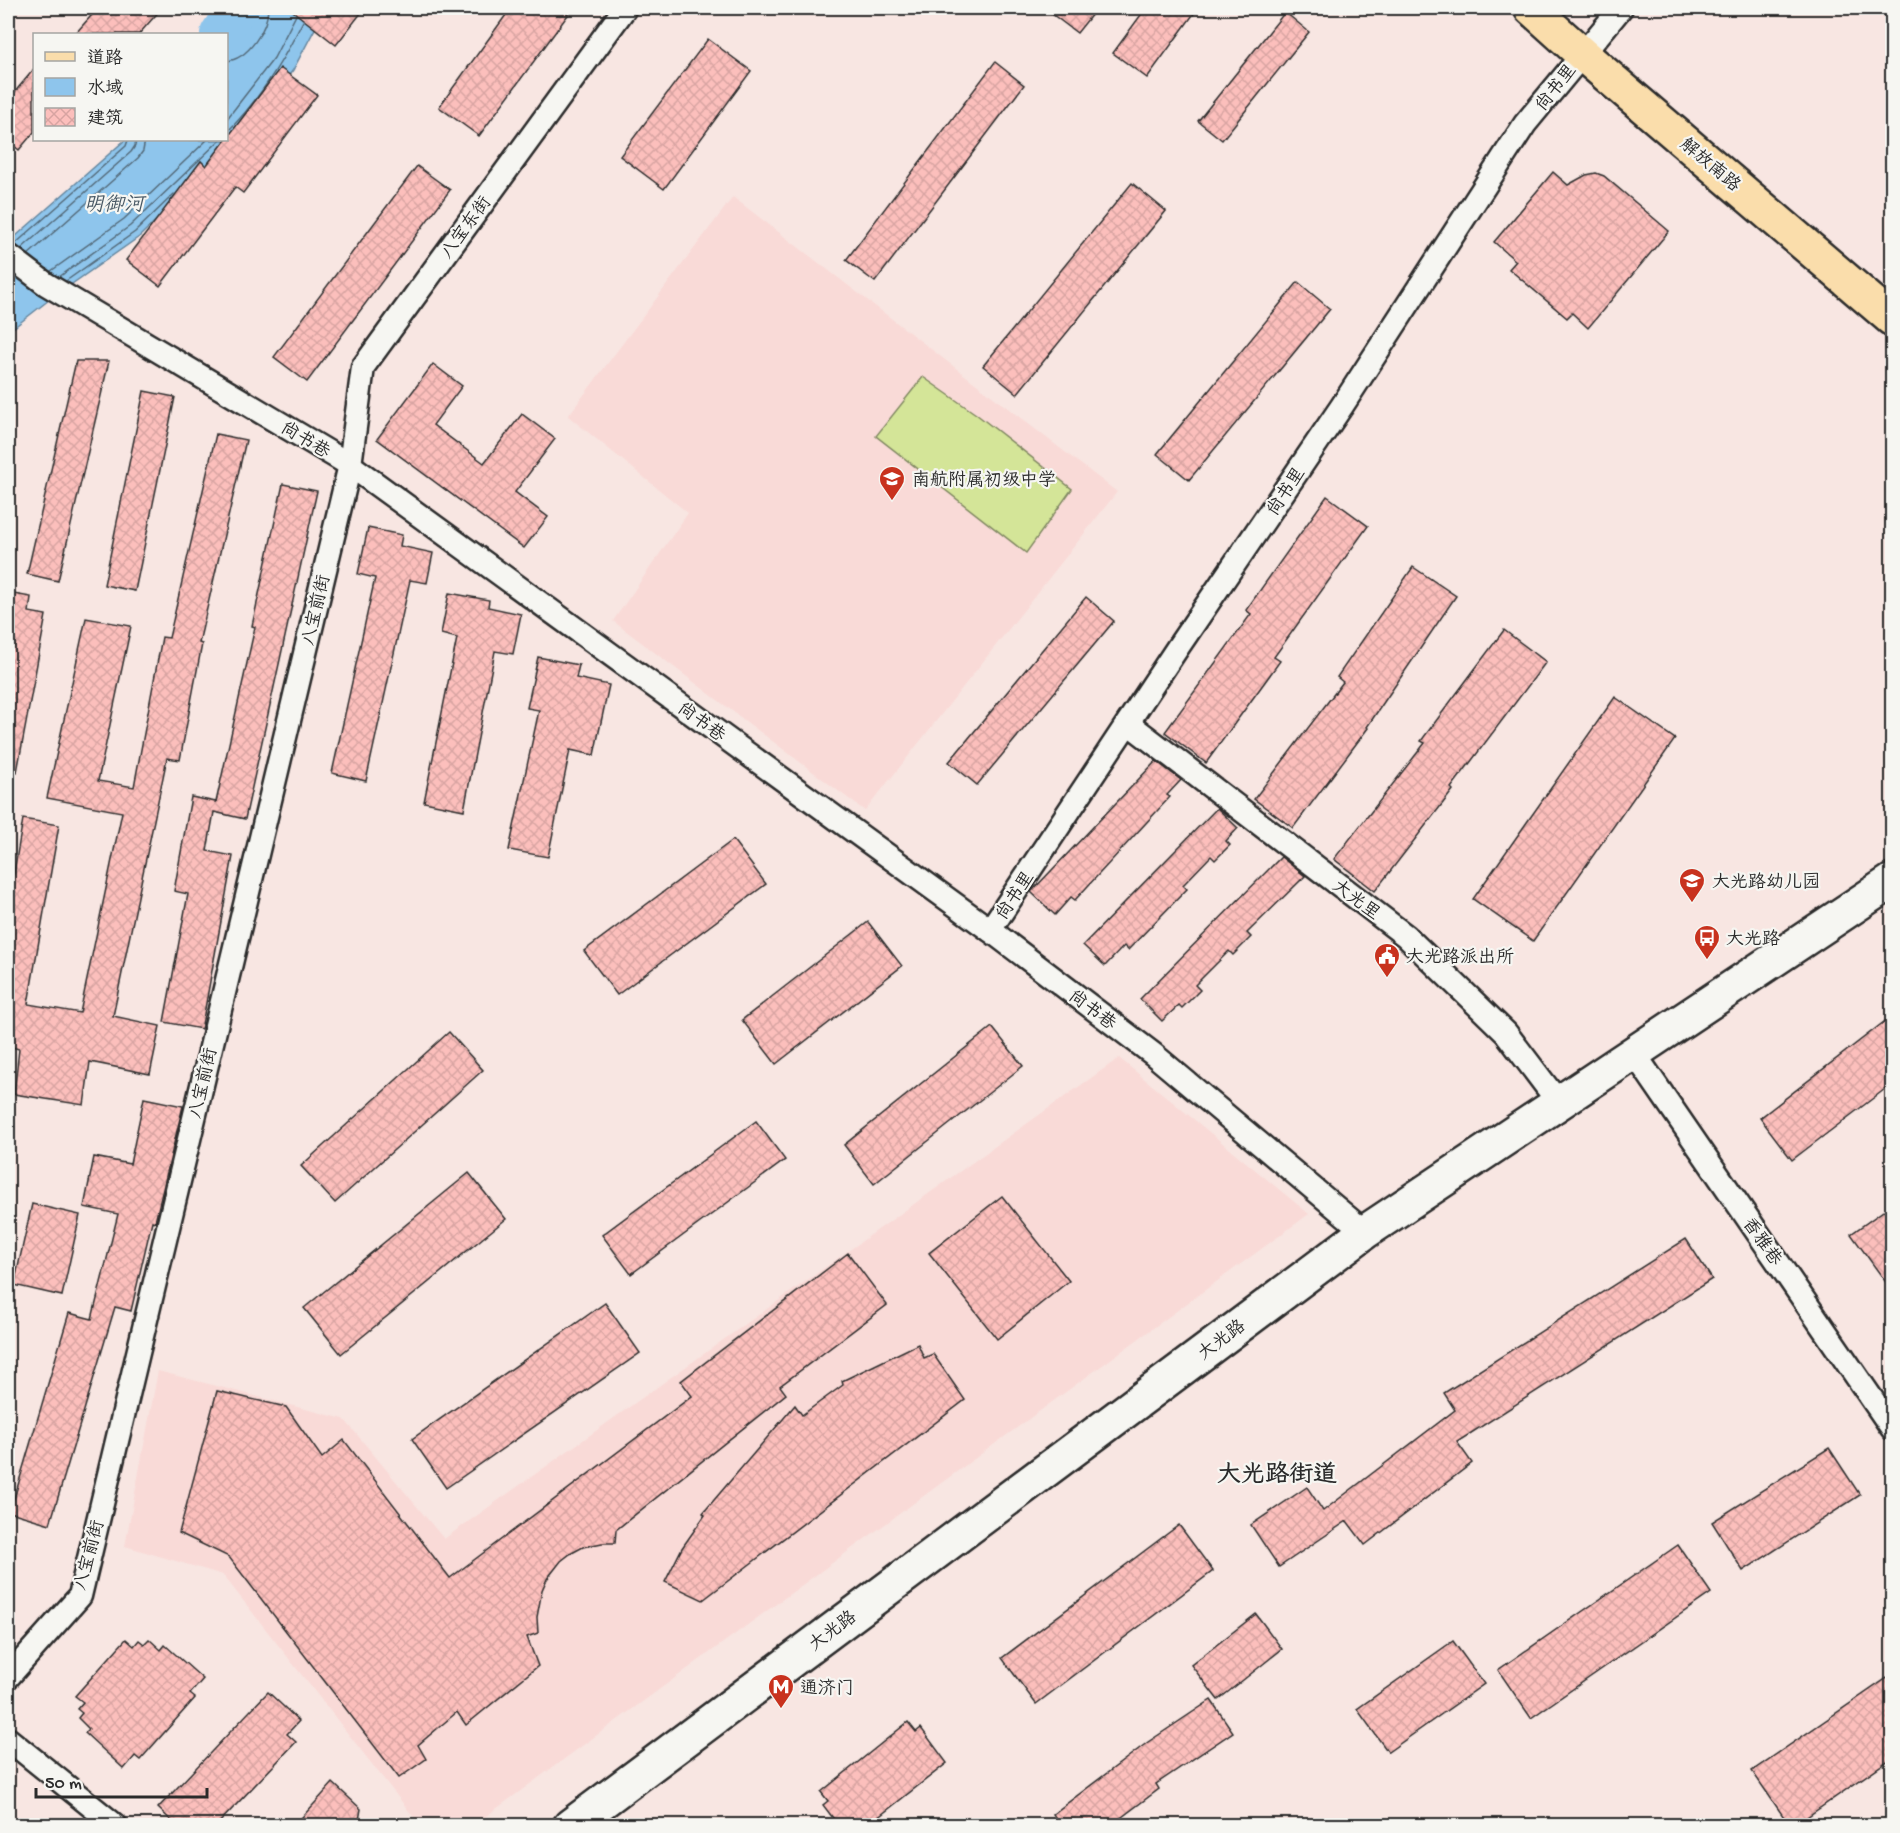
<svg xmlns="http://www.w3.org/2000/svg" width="1900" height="1833" font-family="'Gochi Hand','LXGW WenKai TC',sans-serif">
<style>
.built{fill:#f9dad7}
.pitch{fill:#d4e598;stroke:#808862;stroke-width:1.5}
.water{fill:#8ec5ec;stroke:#66879f;stroke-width:1.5}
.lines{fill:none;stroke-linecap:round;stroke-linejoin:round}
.shore{stroke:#536978;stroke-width:1.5}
.river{stroke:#8ec5ec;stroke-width:40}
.building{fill:url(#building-cross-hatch);stroke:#2b2b2b;stroke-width:1.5}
.street-casing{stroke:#2b2b2b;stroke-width:27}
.secondary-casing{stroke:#2b2b2b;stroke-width:38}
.primary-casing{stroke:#2b2b2b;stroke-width:38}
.street{stroke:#f6f6f2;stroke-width:22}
.secondary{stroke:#f6f6f2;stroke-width:33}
.primary{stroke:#faddab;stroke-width:33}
.labels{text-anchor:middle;stroke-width:4.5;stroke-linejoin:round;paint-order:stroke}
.street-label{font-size:18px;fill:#2b2b2b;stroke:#f6f6f2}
.poi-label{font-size:18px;fill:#2b2b2b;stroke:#f6f6f2;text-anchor:start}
.water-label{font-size:20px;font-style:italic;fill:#495965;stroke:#f6f6f2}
.district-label{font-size:24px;font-weight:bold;fill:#2b2b2b;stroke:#f6f6f2}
</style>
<defs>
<pattern id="building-cross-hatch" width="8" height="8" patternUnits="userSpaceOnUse" patternTransform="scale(1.5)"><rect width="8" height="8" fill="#fcbfbc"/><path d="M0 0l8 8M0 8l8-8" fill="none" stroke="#d8a4a2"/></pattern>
</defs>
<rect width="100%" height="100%" fill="#f8e6e2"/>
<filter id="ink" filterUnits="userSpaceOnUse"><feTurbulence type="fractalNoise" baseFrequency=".0167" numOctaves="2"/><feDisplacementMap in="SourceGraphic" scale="12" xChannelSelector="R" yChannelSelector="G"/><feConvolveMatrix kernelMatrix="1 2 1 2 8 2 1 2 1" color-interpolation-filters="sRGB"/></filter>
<g filter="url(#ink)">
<g class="built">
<path d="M733 197 1117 492 865 811 613 621 688 513 568 416Z"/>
<path d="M1119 1058 1309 1214 474 1825H420L223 1575 125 1546 158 1371 344 1419 444 1539Z"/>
</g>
<path class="pitch" d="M923 377 976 414 1072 489 1026 553 876 436Z"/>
<path class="water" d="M247 8H326L293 70 246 132 139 237 49 300 8 332V243L125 140H226L227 41 235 31Z"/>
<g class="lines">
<g class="shore">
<path d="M226 61C248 60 268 28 268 8"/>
<path d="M226 120 274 58 296 15"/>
<path d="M226 133C259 101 283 61 303 21"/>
<path d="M15 244 126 146 128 140"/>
<path d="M21 249 131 152 135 146 136 140"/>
<path d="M28 255 138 158 143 151 145 140"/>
<path d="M51 271 124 219 207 140"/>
<path d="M59 277 130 226 220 140"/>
<path d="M66 281 135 232 174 194"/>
</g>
<path class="river" d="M220 34 237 8"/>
</g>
<g class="building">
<path d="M98 8H162L139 34H75Z"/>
<path d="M289 8H365L336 45Z"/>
<path d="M511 8H573L479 136 439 107Z"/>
<path d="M1044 8H1097L1077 33Z"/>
<path d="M1146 8H1198L1147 78 1113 53Z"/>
<path d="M1285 12 1309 32 1222 140 1198 121Z"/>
<path d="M708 39 751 71 664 189 620 156Z"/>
<path d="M995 62 1024 85 875 282 846 260Z"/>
<path d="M280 68 317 95 243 193 235 187 160 286 126 260 201 161 206 166Z"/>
<path d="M34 69V132L19 150 8 141V100Z"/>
<path d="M417 166 450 190 307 382 274 357Z"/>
<path d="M1553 172 1568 185 1586 175 1596 173 1604 176 1669 231 1588 328 1572 313 1567 318 1509 269 1516 261 1494 242Z"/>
<path d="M1132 183 1166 211 1017 394 983 366Z"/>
<path d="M1298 282 1330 309 1189 480 1157 454Z"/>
<path d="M76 361H109L58 581 27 574Z"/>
<path d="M433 364 462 386 433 425 484 463 522 414 555 439 515 492 548 517 524 548 377 439Z"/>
<path d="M144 391 175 397 135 591 104 585Z"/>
<path d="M216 434 246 440 199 643 202 644 180 760 167 758 113 1016 160 1026 150 1074 90 1062 84 1105 14 1094 19 1049 8 1046V908L23 819 59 825 28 1004 80 1013 122 812 47 798 86 618 131 626 98 781 134 787 162 637 169 638Z"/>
<path d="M283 484 317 491 245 819 214 812 207 851 233 856 202 1025 201 1029 164 1022 188 894 174 891 191 797 216 802 255 627 252 626Z"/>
<path d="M1327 496 1368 526 1274 657 1280 661 1206 763 1165 732 1251 614 1246 610Z"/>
<path d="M368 528 402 535 400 546 433 553 427 583 410 580 366 781 332 773 375 578 358 574Z"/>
<path d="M1413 567 1456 596 1367 727 1368 728 1293 828 1254 799 1343 682 1337 677Z"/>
<path d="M8 593 31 597 29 612 46 615 17 772 8 771Z"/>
<path d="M449 593 489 600 488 607 521 614 513 654 495 651 464 810 424 802 457 638 441 634Z"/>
<path d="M1086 597 1114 621 977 785 949 762Z"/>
<path d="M1504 630 1546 662 1451 788 1453 790 1375 891 1334 859 1425 743 1421 741Z"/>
<path d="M538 657 579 665 576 678 609 685 594 755 570 750 548 857 509 850 539 710 527 708Z"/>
<path d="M1615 697 1675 739 1533 941 1473 899Z"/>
<path d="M1156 761 1181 780 1167 795 1170 797 1075 900 1071 897 1055 915 1031 892Z"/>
<path d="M1217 808 1238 828 1226 841 1230 845 1215 860 1211 856 1183 885 1187 889 1128 950 1124 946 1105 966 1083 945Z"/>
<path d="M733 840 766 884 617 995 584 951Z"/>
<path d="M1281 857 1305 876 1247 933 1251 937 1233 955 1229 951 1195 985 1200 990 1182 1008 1179 1005 1162 1021 1140 999Z"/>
<path d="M868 922 902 966 776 1064 742 1020Z"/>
<path d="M1893 1015V1083L1792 1160 1760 1118Z"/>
<path d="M992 1027 1023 1066 874 1184 844 1145Z"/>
<path d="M449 1032 483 1070 335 1203 301 1166Z"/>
<path d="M144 1098 183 1106 155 1222 152 1221 131 1311 115 1307 50 1524 10 1512 69 1313 92 1319 118 1214 84 1207 94 1157 130 1164Z"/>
<path d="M756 1121 785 1160 631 1274 602 1235Z"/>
<path d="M469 1173 506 1219 341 1354 304 1308Z"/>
<path d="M1002 1196 1069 1281 997 1339 929 1253Z"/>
<path d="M32 1204 80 1215 62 1296 14 1285Z"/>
<path d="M1893 1204V1292L1851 1234Z"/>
<path d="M1686 1239 1712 1279 1457 1442 1472 1463 1365 1545 1347 1521 1279 1567 1251 1525 1307 1487 1323 1511 1455 1410 1444 1393Z"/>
<path d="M848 1253 887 1305 780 1386 786 1394 616 1530 615 1543H602L583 1547 570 1554 561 1561 547 1579 542 1590 537 1617 538 1633 527 1637 538 1666 466 1725 457 1712 418 1745 426 1759 399 1778 229 1557 179 1533 217 1391 286 1407 322 1458 344 1440 450 1578 692 1396 681 1381Z"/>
<path d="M605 1303 640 1353 446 1488 412 1439Z"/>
<path d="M918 1344 924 1358 933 1354 965 1400 703 1600 665 1582 682 1548 705 1515 703 1513 795 1405 802 1415 843 1385 842 1381Z"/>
<path d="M1829 1448 1860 1495 1743 1571 1712 1522Z"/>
<path d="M1179 1525 1213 1571 1036 1704 1002 1658Z"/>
<path d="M1678 1545 1711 1593 1531 1718 1498 1670Z"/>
<path d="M1256 1614 1282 1649 1218 1700 1191 1665Z"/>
<path d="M126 1639 134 1646 139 1640 144 1644 149 1639 161 1650 165 1645 203 1679 190 1694 195 1698 140 1760 135 1756 124 1769 85 1733 89 1729 78 1718 82 1713 77 1709 83 1702 75 1696Z"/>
<path d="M1453 1641 1484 1684 1388 1752 1357 1709Z"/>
<path d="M1893 1674V1757L1794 1826H1790L1752 1771Z"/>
<path d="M268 1692 299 1721 287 1734 296 1742 216 1826H177L158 1808Z"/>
<path d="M1211 1700 1233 1732 1156 1784 1159 1789 1110 1826H1061L1053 1814 1148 1742Z"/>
<path d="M908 1722 916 1732 921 1728 947 1763 867 1826H839L823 1805 828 1801 821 1792Z"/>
<path d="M333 1783 361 1809 358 1826H294Z"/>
</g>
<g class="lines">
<defs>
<g id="street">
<path d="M8 255 46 284 350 465 990 930 1153 1054 1365 1232"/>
<path d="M1128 723 1406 936 1506 1033 1559 1103"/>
<path d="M990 930 1178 647 1342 406 1525 124 1621 8"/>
<path d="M1634 1053 1892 1428"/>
<path d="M8 1677 80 1596 350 465 363 367 625 8"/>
<path d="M8 1739 116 1826"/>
</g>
<path id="secondary" d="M570 1826 1365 1232 1892 881"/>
<path id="primary" d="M1531 8 1582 54 1892 319"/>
</defs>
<use href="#street" class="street-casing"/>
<use href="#secondary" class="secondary-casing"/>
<use href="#primary" class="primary-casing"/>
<use href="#street" class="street"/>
<use href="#secondary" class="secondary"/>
<use href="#primary" class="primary"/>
</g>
</g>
<defs>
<symbol id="school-pin" viewBox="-11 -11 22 30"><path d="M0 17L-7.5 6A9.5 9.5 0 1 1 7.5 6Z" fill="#c8321e" stroke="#f6f6f2"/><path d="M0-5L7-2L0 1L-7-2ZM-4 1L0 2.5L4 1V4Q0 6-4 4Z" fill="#fff"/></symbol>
<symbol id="bus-pin" viewBox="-11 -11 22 30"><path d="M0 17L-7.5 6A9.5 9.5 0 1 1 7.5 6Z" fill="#c8321e" stroke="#f6f6f2"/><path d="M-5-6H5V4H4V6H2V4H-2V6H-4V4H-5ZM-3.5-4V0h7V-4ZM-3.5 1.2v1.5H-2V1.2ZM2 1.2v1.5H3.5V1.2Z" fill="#fff"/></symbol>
<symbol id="civic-pin" viewBox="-11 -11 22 30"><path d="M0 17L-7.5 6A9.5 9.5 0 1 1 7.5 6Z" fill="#c8321e" stroke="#f6f6f2"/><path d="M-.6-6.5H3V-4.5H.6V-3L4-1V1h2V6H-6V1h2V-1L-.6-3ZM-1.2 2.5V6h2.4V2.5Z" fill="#fff"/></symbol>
<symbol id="metro-pin" viewBox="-11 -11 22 30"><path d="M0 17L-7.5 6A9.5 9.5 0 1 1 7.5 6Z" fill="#c8321e" stroke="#f6f6f2"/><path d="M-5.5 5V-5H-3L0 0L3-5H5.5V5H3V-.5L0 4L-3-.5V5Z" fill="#fff"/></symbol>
</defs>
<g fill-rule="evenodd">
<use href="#school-pin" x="877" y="464" width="30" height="40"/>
<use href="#school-pin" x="1677" y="866" width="30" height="40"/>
<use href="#bus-pin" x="1692" y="923" width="30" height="40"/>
<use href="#civic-pin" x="1372" y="941" width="30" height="40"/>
<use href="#metro-pin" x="766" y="1672" width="30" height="40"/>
</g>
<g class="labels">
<g class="street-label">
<text transform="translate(1555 87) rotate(-51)" y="6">尚书里</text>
<text transform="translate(1711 164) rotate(40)" y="6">解放南路</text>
<text transform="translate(465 227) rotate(-54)" y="6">八宝东街</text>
<text transform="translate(306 439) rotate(31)" y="6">尚书巷</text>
<text transform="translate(1285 491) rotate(-56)" y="6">尚书里</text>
<text transform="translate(315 610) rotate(-77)" y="6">八宝前街</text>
<text transform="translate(702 721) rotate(36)" y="6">尚书巷</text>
<text transform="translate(1014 895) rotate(-56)" y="6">尚书里</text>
<text transform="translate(1357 899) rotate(37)" y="6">大光里</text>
<text transform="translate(1093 1009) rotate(37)" y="6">尚书巷</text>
<text transform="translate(202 1083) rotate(-77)" y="6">八宝前街</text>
<text transform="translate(1763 1241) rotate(55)" y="6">香雅巷</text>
<text transform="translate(1221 1339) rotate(-37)" y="6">大光路</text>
<text transform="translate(88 1555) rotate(-75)" y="6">八宝前街</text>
<text transform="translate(832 1630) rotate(-37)" y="6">大光路</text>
</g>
<g class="poi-label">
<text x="912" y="485">南航附属初级中学</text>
<text x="1712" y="887">大光路幼儿园</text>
<text x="1726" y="944">大光路</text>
<text x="1406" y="962">大光路派出所</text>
<text x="800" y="1693">通济门</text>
</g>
<g class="water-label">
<text x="114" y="210">明御河</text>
</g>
<g class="district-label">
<text x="1277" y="1481">大光路街道</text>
</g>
</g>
<rect width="1900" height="1833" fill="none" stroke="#f6f6f2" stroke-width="30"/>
<rect x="15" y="15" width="1870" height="1803" fill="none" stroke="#2b2b2b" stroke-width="2" filter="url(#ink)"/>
<rect x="33" y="33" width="195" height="108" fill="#f6f6f2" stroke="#a5a5a2" stroke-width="1.5"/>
<rect x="45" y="52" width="30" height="9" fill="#faddab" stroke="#a5a5a2" stroke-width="1.5"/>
<text x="87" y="63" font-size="18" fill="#2b2b2b">道路</text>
<rect x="45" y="78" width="30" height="18" fill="#8ec5ec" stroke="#a5a5a2" stroke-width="1.5"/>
<text x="87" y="93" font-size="18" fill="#2b2b2b">水域</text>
<rect x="45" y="108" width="30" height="18" fill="url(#building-cross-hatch)" stroke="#a5a5a2" stroke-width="1.5"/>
<text x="87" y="123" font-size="18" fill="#2b2b2b">建筑</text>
<path d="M36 1788v9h171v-9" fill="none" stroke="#2b2b2b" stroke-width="3"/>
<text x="45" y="1788" font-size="18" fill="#2b2b2b" stroke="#f6f6f2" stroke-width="4.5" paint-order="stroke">50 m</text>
</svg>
